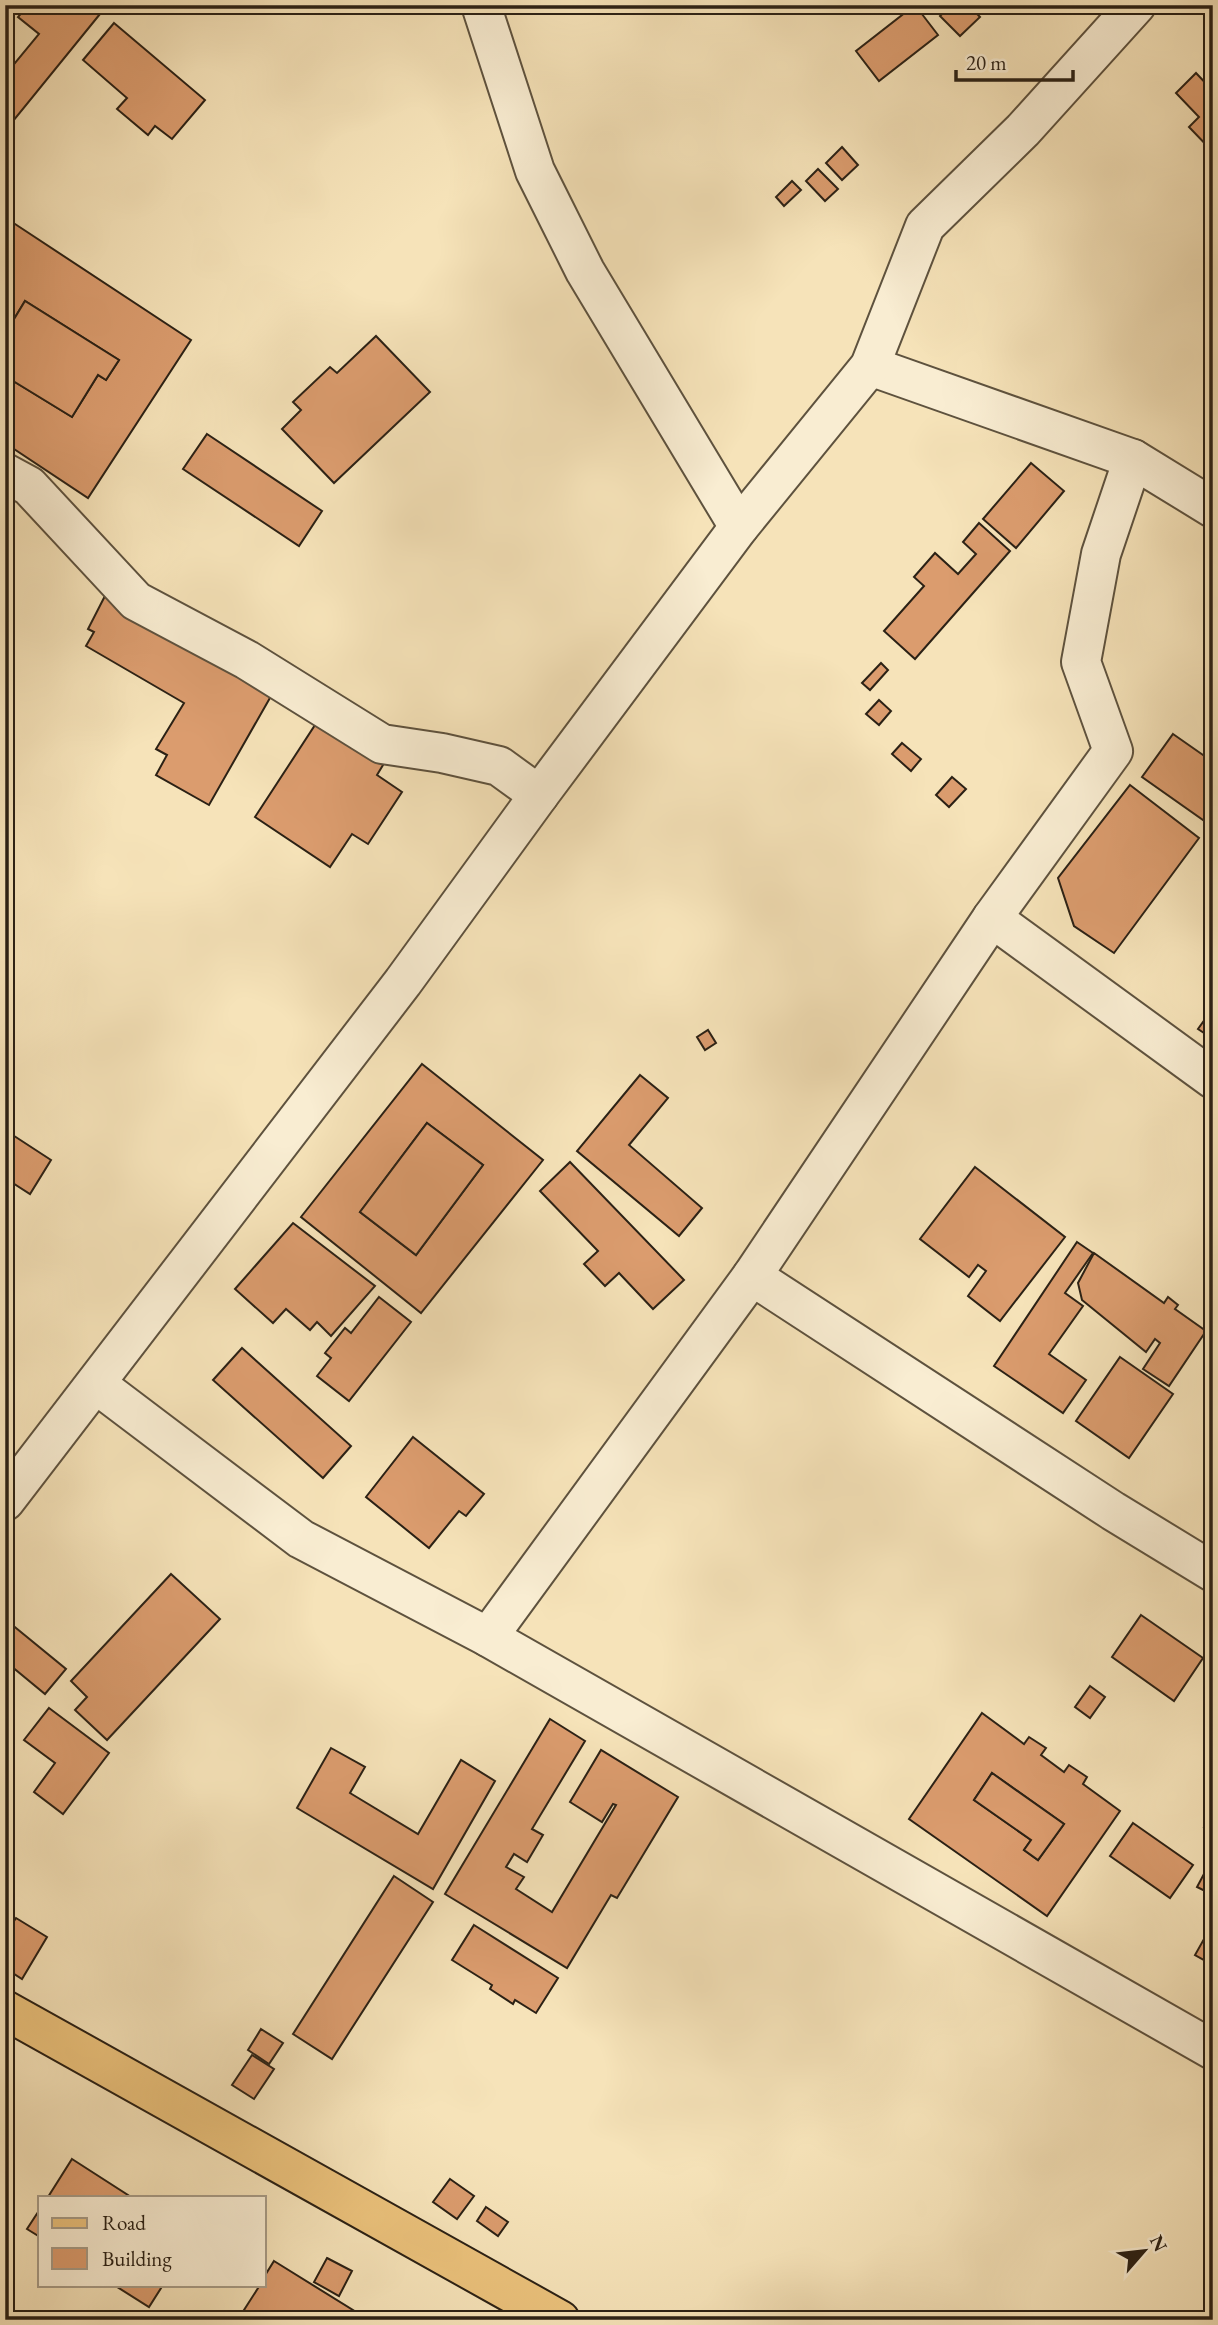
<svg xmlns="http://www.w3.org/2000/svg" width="1218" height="2325" font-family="'EB Garamond',serif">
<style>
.building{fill:#db9c6e;stroke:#2b2115;stroke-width:2;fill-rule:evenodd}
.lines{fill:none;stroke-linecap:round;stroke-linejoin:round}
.minor-casing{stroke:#5e523e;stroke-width:42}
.major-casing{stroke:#2b2115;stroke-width:42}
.minor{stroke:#f9edd2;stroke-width:38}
.major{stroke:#ebc27c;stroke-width:38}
</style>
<rect width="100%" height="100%" fill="#f6e3b9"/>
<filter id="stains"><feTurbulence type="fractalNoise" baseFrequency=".00286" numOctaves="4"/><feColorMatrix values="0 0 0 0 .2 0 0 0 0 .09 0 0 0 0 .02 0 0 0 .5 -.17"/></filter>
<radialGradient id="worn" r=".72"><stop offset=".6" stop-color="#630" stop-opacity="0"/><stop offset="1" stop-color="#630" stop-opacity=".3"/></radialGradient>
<g class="building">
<path d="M28 5H90L100 14 5 131V75L39 34 18 17Z"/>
<path d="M915 5 938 35 879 81 856 51Z"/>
<path d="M951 5H969L980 17 960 36 940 16Z"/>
<path d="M114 23 205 100 172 139 155 126 148 135 117 109 127 98 83 60Z"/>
<path d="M1196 73 1213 91V152L1189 127 1199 117 1176 93Z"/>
<path d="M842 147 858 165 842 180 826 163Z"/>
<path d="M818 169 838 189 825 201 806 181Z"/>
<path d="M792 181 801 190 784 206 776 197Z"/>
<path d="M12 222 191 340 88 498 5 443V376L72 417 98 375 106 380 119 360 25 301 5 334V232Z"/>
<path d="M25 301 119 360 106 380 98 375 72 417 5 376V334Z"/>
<path d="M376 336 430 392 334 483 282 429 301 410 293 402 330 367 337 373Z"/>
<path d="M207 434 322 511 299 546 183 469Z"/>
<path d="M1031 463 1064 491 1016 548 983 519Z"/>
<path d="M979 523 1010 551 915 659 884 631 924 586 914 577 935 553 958 574 976 554 963 542Z"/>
<path d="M107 592 275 689 209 805 156 775 167 755 156 749 184 703 86 646 94 632 88 629Z"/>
<path d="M881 663 888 670 870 690 862 683Z"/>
<path d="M879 700 891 711 879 725 866 714Z"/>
<path d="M317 722 383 765 377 775 402 792 368 844 352 834 330 867 255 817Z"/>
<path d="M1173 734 1213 762V827L1142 777Z"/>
<path d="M902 743 921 759 911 771 892 754Z"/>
<path d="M952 777 966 789 949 807 936 795Z"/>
<path d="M1130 785 1199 838 1114 953 1074 926 1058 878Z"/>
<path d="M1213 1008V1039L1198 1029Z"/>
<path d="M708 1030 716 1043 705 1050 697 1037Z"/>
<path d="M422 1064 543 1160 421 1313 301 1217ZM427 1123 483 1165 416 1255 360 1212Z"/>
<path d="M640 1075 668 1098 629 1145 702 1208 679 1236 577 1151Z"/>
<path d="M427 1123 483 1165 416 1255 360 1212Z"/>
<path d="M5 1130 51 1160 30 1194 5 1178Z"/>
<path d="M570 1162 684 1280 653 1309 619 1273 605 1286 584 1264 598 1251 540 1191Z"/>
<path d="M975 1167 1065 1237 1000 1321 968 1296 986 1271 978 1265 969 1277 920 1239Z"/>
<path d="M293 1223 375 1286 331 1336 317 1322 310 1330 286 1309 273 1323 235 1289Z"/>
<path d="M1077 1242 1093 1253 1065 1293 1083 1306 1049 1354 1086 1380 1063 1413 994 1366Z"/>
<path d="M1094 1253 1164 1303 1168 1297 1178 1305 1175 1309 1206 1331 1169 1386 1143 1369 1160 1343 1155 1339 1146 1352 1082 1300 1078 1283Z"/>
<path d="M379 1297 411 1322 349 1401 317 1376 331 1358 325 1353 345 1328 351 1333Z"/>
<path d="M242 1348 351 1446 323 1478 213 1380Z"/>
<path d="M1120 1357 1173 1394 1129 1458 1076 1421Z"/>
<path d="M413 1437 484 1494 466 1516 459 1511 429 1548 366 1497Z"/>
<path d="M171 1574 220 1619 107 1740 75 1710 87 1697 71 1681Z"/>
<path d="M1141 1615 1203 1658 1174 1701 1112 1657Z"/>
<path d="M5 1619 66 1669 45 1694 5 1661Z"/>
<path d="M1090 1686 1105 1697 1090 1718 1075 1707Z"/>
<path d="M49 1708 109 1753 63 1814 34 1792 55 1763 24 1740Z"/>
<path d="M982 1713 1024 1744 1029 1737 1046 1748 1041 1755 1064 1772 1069 1765 1087 1777 1083 1784 1120 1811 1047 1916 909 1819ZM992 1773 1064 1824 1038 1860 1024 1850 1031 1840 974 1800Z"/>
<path d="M550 1719 585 1741 532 1829 543 1835 527 1862 514 1854 506 1867 524 1877 516 1889 552 1912 616 1805 613 1804 602 1822 570 1802 601 1750 678 1797 617 1898 611 1895 567 1968 445 1894Z"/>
<path d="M331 1748 365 1767 350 1793 418 1834 461 1760 495 1781 433 1889 297 1808Z"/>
<path d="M992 1773 1064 1824 1038 1860 1024 1850 1031 1840 974 1800Z"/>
<path d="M1213 1811V1832L1204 1827Z"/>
<path d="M1133 1823 1193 1865 1170 1898 1110 1856Z"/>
<path d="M1213 1857V1895L1197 1887Z"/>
<path d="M394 1876 433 1902 332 2059 293 2034Z"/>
<path d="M16 1918 47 1937 22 1979 5 1968V1935Z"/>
<path d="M1213 1923V1965L1195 1955Z"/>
<path d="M474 1925 558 1978 536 2013 515 2000 513 2004 490 1989 492 1985 452 1960Z"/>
<path d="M261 2029 283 2043 269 2064 248 2050Z"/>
<path d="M252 2055 274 2069 254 2099 232 2085Z"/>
<path d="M72 2159 131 2197H48Z"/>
<path d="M450 2179 474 2196 457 2219 433 2202Z"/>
<path d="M486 2207 508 2222 498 2236 477 2221Z"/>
<path d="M40 2209V2237L27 2229Z"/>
<path d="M327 2258 352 2271 339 2296 314 2282Z"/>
<path d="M274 2261 369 2320H259L244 2310 260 2285H264V2277Z"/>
<path d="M114 2285H163L149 2307Z"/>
</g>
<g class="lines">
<defs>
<g id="minor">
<path d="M481 5 535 171 585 271 739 527"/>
<path d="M870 366 1133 459 1213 508"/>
<path d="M5 473 29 486 136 601 247 660 382 744 442 753 499 766 539 795"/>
<path d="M992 918 1213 1079"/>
<path d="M752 1276 1113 1511 1213 1572"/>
<path d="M96 1384 301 1539 488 1637 1213 2050"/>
<path d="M5 1501 403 982 539 795 739 527 870 366 925 226 1023 130 1136 5"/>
<path d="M488 1637 752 1276 992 918 1113 751 1081 662 1101 554 1133 459"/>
</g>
<path id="major" d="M5 2010 560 2320"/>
</defs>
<use href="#minor" class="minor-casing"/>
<use href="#major" class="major-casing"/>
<use href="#minor" class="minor"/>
<use href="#major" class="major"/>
</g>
<rect width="1218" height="2325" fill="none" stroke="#f6e3b9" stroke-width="28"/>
<rect x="7" y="7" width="1204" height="2311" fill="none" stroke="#2b2115" stroke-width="3.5"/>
<rect x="14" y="14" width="1190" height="2297" fill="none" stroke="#2b2115" stroke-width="2"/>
<rect x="38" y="2196" width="228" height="91" fill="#f9edd2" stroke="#a79b86" stroke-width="2"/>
<rect x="52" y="2218" width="35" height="10" fill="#ebc27c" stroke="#a79b86" stroke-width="2"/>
<text x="102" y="2230" font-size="21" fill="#2b2115">Road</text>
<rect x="52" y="2248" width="35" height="21" fill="#db9c6e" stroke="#a79b86" stroke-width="2"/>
<text x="102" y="2266" font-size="21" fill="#2b2115">Building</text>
<g transform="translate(1144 2251) rotate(62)" stroke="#f9edd2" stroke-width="5" paint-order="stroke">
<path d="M0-5L12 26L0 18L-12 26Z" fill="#2b2115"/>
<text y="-10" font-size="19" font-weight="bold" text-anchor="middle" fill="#2b2115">N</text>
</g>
<path d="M956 70v10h117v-10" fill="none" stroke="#2b2115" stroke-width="3.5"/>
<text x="966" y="70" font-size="21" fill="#2b2115" stroke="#f9edd2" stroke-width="5" paint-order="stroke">20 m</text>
<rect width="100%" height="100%" filter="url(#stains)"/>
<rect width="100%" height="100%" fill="url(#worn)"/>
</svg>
